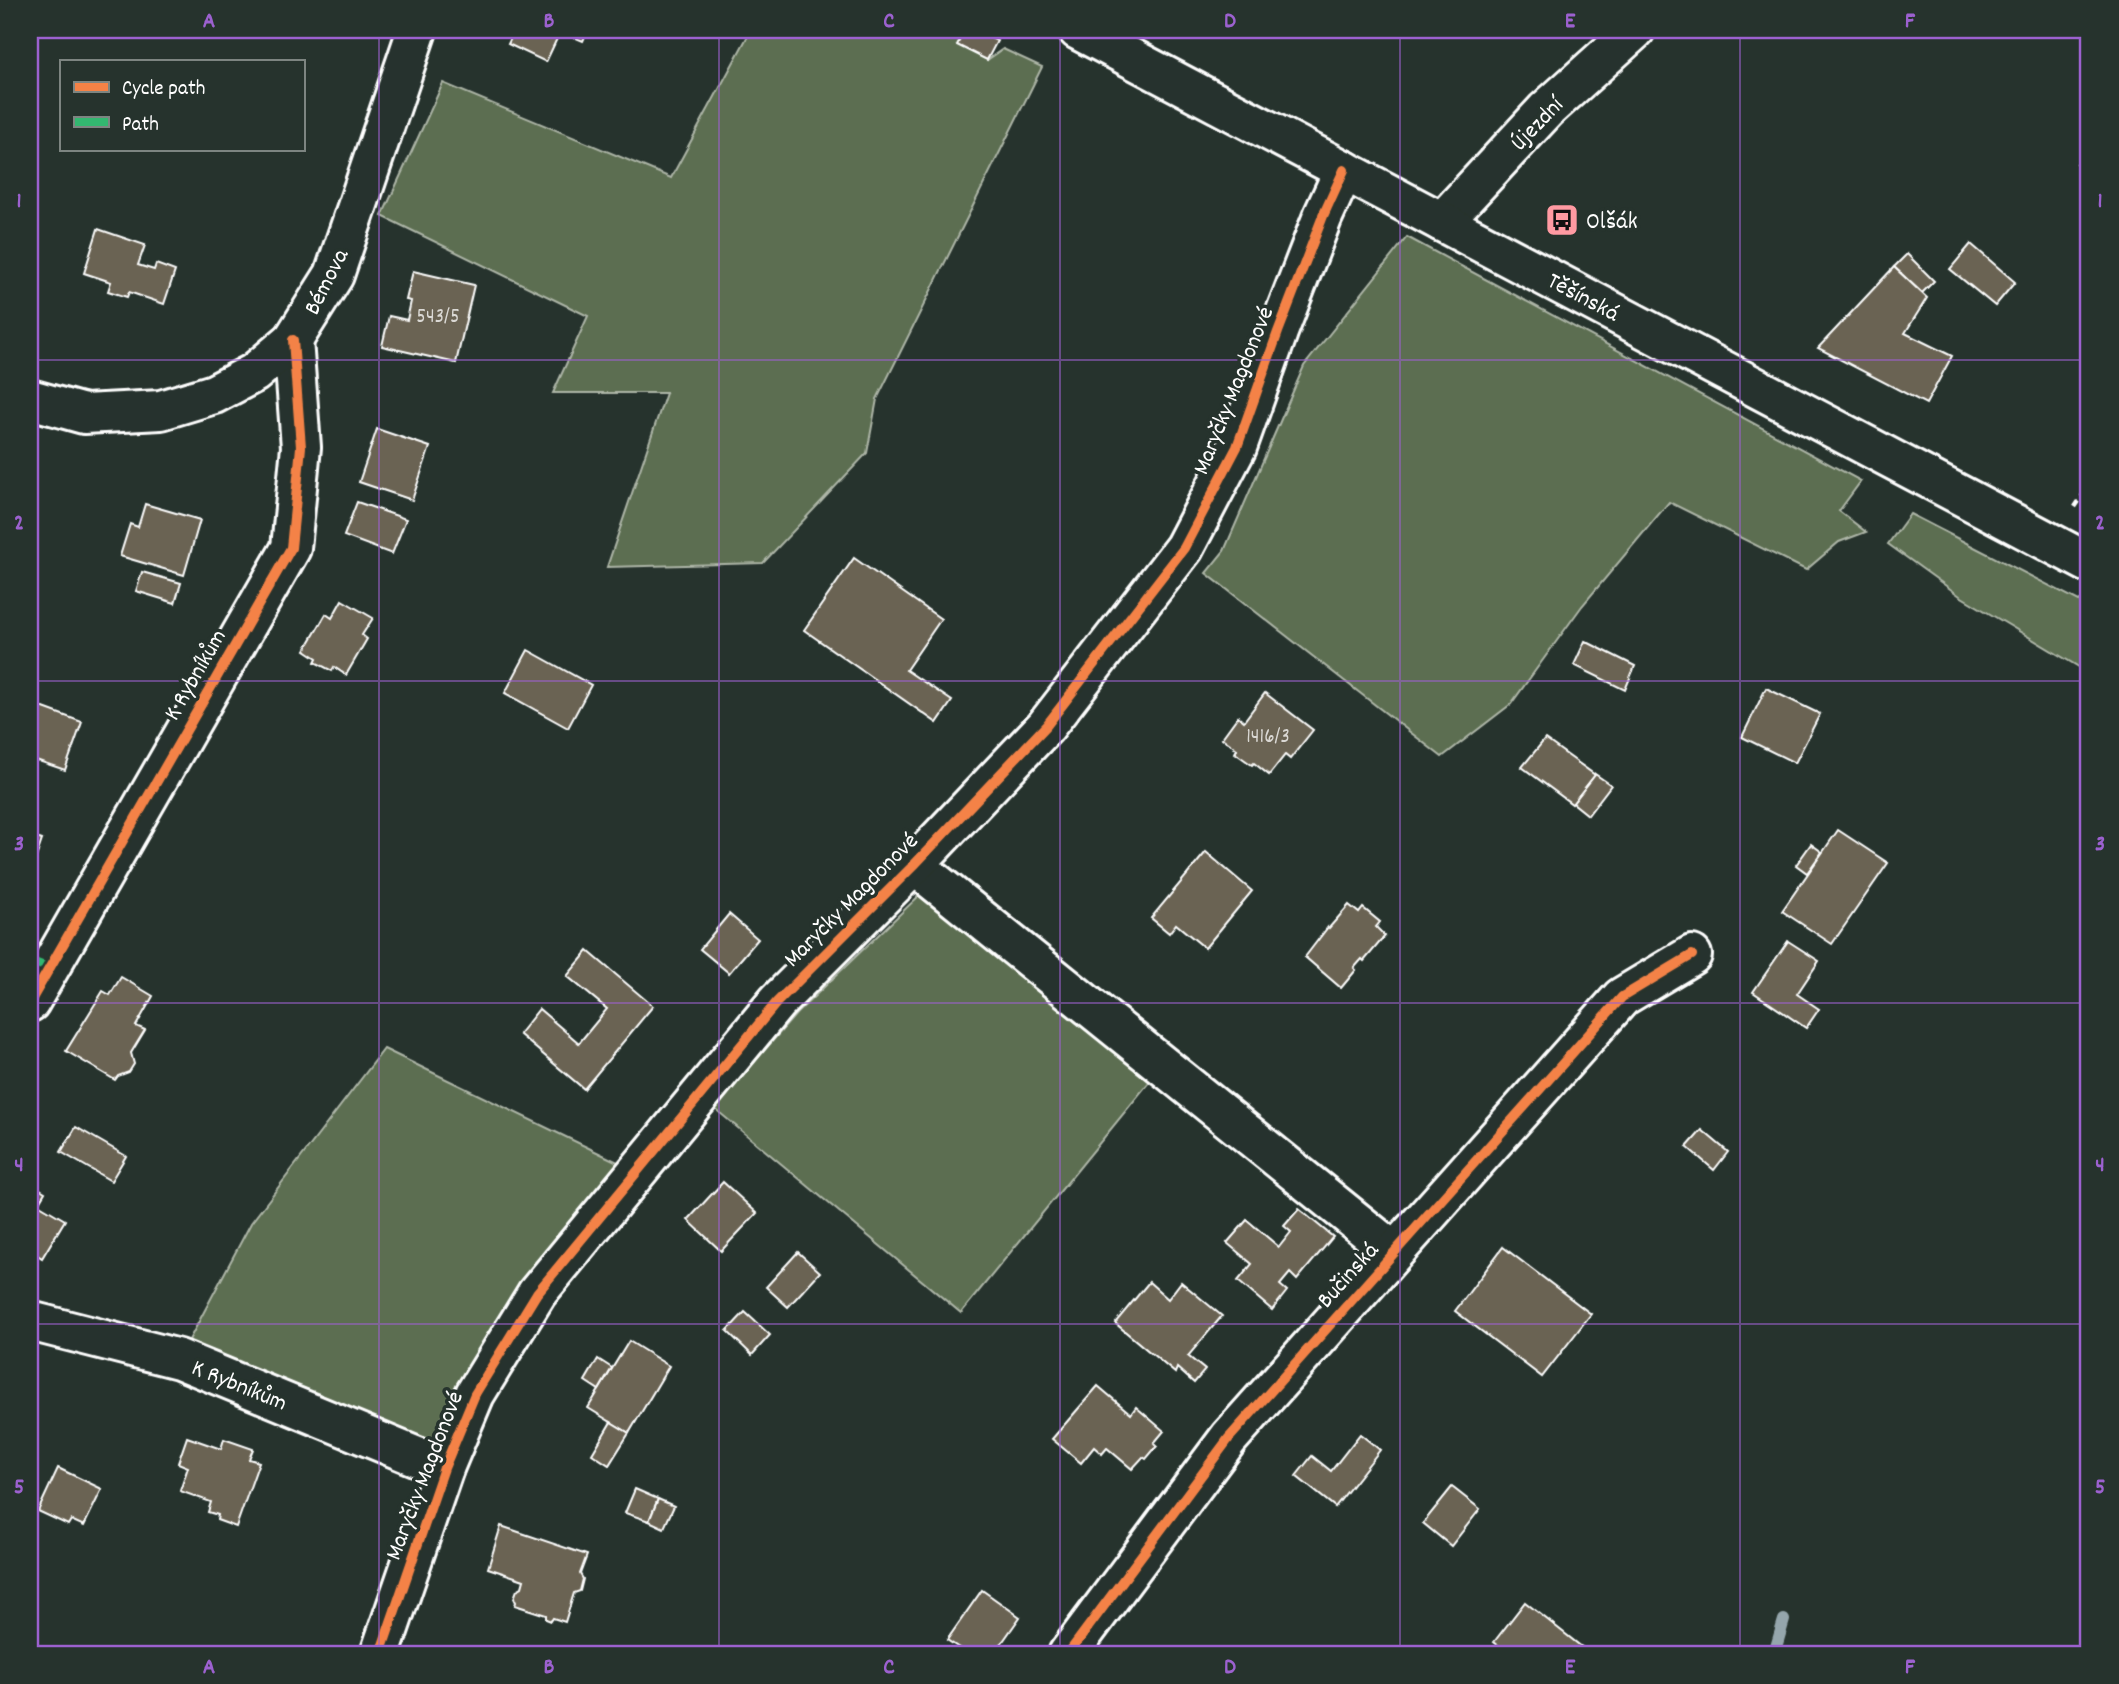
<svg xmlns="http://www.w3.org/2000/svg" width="2119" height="1684" font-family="Dekko,sans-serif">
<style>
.green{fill:#5c6e51;stroke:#aeb6a8;stroke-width:2}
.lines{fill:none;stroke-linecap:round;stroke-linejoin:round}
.stream{stroke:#95a6ac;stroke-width:12}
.building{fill:#6b6453;stroke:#fff;stroke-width:2}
.minor-casing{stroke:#fff;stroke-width:44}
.tertiary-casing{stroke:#fff;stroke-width:44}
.secondary-casing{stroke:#fff;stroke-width:44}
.path{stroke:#fff;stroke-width:4.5;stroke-dasharray:7 5;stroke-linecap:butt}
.minor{stroke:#26332d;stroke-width:38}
.tertiary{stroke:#26332d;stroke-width:38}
.secondary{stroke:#26332d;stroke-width:38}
.quiet{stroke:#33b770;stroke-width:9;stroke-dasharray:18 9;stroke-linecap:butt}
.cycleway-casing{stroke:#26332d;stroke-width:15}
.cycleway{stroke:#f48246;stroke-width:10}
.grid{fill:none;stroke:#9c61cf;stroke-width:2;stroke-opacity:0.55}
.labels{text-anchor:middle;stroke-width:7;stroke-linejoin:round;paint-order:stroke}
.number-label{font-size:21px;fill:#dad8d4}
.street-label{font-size:24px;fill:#fff;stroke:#26332d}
.poi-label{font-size:24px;fill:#fff;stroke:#26332d;text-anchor:start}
.neatline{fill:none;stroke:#9c61cf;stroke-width:2.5}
.grid-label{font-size:23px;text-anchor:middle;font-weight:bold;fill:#9c61cf}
</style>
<rect width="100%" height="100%" fill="#26332d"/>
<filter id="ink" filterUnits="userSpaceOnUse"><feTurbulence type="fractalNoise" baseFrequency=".0143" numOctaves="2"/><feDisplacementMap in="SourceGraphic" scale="14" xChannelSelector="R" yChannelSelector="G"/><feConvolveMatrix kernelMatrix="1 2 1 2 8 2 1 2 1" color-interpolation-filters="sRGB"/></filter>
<g filter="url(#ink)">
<g class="green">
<path d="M751 30H965L958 45 987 60 1003 49 1042 67 877 399 867 453 763 563 607 567 666 393H553L588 316 382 216 443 83 671 178Z"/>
<path d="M1407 237 1861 481 1839 511 1866 532 1839 542 1806 570 1669 502 1582 606 1511 704 1442 757 1206 573 1224 551 1304 366Z"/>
<path d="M1910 514 2089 606V673L1960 596 1888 544Z"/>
<path d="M926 889 1155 1075 961 1313 714 1108 797 1013Z"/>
<path d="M384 1049 628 1167 435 1455 179 1359 251 1223Z"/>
</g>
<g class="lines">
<path class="stream" d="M1774 1654 1784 1620"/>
</g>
<g class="building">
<path d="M515 30H561L546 62 508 44Z"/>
<path d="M563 30H588L583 41 562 32Z"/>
<path d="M965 30H975L997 41 987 60 957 45Z"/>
<path d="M2089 151V175L2077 164Z"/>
<path d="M98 229 145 245 138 265 154 270 156 264 175 271 164 304 129 292 127 297 108 291 111 282 84 273Z"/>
<path d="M1971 244 2015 282 1995 306 1950 269Z"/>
<path d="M1907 254 1934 281 1922 293 1894 267Z"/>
<path d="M1894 267 1927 298 1905 333 1952 356 1926 404 1818 348Z"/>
<path d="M413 271 474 285 456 363 382 346 389 316 407 320 411 301 406 300Z"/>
<path d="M377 429 430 447 412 500 359 482Z"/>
<path d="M357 502 406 519 392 554 344 536Z"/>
<path d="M145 504 200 520 184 575 120 556 130 524 138 527Z"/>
<path d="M854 558 941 619 906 670 952 701 937 723 804 630Z"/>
<path d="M142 572 181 583 175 603 136 591Z"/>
<path d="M342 600 373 618 362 635 367 639 346 675 334 667 332 671 315 662 317 658 305 650 326 614 332 618Z"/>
<path d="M1585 641 1635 666 1625 690 1574 665Z"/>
<path d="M528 650 591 685 568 728 505 693Z"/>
<path d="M1766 688 1820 714 1795 763 1742 737Z"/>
<path d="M1265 693 1313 730 1290 759 1285 755 1269 775 1254 763 1252 765 1235 753 1237 749 1222 738 1238 716 1244 721Z"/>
<path d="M30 703 82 722 65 770 30 758Z"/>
<path d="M1545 739 1595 775 1572 804 1522 767Z"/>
<path d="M1595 774 1611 785 1588 815 1573 803 1595 775Z"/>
<path d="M1838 830 1888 863 1832 944 1782 911Z"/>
<path d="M30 836 42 840 31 872 30 871Z"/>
<path d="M1811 844 1822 852 1807 873 1796 865Z"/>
<path d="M1206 852 1252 891 1205 948 1176 924 1169 933 1151 918Z"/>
<path d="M1349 905 1359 913 1363 908 1380 922 1376 927 1385 936 1364 961 1362 959 1354 968 1356 970 1341 988 1305 957 1328 927 1329 928Z"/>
<path d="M729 914 758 939 729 973 700 949Z"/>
<path d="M1788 941 1819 961 1797 994 1819 1009 1806 1028 1753 992Z"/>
<path d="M588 951 653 1006 584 1089 519 1034 539 1009 579 1043 607 1009 567 976Z"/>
<path d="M121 977 153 996 136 1026 145 1030 131 1053 134 1064 129 1072 118 1076 115 1080 66 1051 103 991 110 995Z"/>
<path d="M76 1127 126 1156 111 1181 61 1152Z"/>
<path d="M1702 1130 1728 1152 1714 1170 1687 1147Z"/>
<path d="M723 1182 757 1213 721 1251 688 1220Z"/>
<path d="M30 1183 45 1192 38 1204 65 1220 42 1258 30 1250Z"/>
<path d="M1299 1209 1333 1237 1297 1280 1290 1273 1280 1285 1287 1291 1272 1310 1238 1281 1252 1264 1227 1243 1247 1220 1279 1247 1291 1232 1284 1226Z"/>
<path d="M1503 1247 1591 1314 1542 1377 1455 1311Z"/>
<path d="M798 1252 820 1272 788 1307 766 1287Z"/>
<path d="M1149 1282 1168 1299 1181 1282 1222 1316 1188 1356 1205 1370 1194 1383 1177 1368 1175 1373 1115 1323Z"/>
<path d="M745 1312 770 1335 752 1355 727 1331Z"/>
<path d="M629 1341 669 1366 629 1433 588 1408Z"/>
<path d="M598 1359 612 1368 599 1390 585 1381Z"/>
<path d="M1098 1386 1131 1414 1136 1407 1164 1431 1154 1443 1157 1446 1146 1459 1143 1457 1132 1469 1107 1448 1102 1454 1094 1447 1081 1463 1052 1439Z"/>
<path d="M611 1422 629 1433 609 1465 592 1454Z"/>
<path d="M1360 1434 1380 1450 1335 1507 1296 1476 1312 1456 1331 1471Z"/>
<path d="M187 1437 221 1449 224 1439 253 1449 249 1459 259 1462 236 1527 217 1520 218 1515 208 1512 211 1502 180 1491 188 1467 178 1463Z"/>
<path d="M58 1468 102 1489 84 1526 71 1520 68 1525 38 1511Z"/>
<path d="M1452 1487 1480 1509 1451 1546 1423 1523Z"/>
<path d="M635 1489 658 1499 649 1521 625 1513Z"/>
<path d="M658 1499 674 1506 664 1528 649 1521Z"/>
<path d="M501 1526 587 1555 580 1574 583 1579 580 1591 574 1593 565 1622 553 1618 551 1621 546 1619V1615L515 1605 516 1602 514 1598 517 1590 522 1587 524 1580 488 1568Z"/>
<path d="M982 1590 1020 1617 994 1654H968L947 1640Z"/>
<path d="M1525 1602 1583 1648 1579 1654H1509L1494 1642Z"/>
</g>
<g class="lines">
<defs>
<g id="minor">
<path d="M1442 222 1546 110 1635 30"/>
<path d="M914 865 1394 1252"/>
<path d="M30 1002 291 548 301 447 293 340"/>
<path d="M30 1321 179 1359 444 1468"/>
<path d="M380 1654 444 1468 475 1394 537 1293 777 1002 914 865 1046 726 1184 548 1237 447 1278 332 1323 216 1344 170"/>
<path d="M1068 1654 1229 1438 1622 997 1692 955"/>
</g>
<path id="tertiary" d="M30 399 84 414 161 410 214 394 254 373 293 340 334 275 417 30"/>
<path id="secondary" d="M1078 30 2089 563"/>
</defs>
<use href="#minor" class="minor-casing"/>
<use href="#tertiary" class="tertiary-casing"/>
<use href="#secondary" class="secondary-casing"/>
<path class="path" d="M2075 507 2089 486"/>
<use href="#minor" class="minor"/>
<use href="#tertiary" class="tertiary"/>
<use href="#secondary" class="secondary"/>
<path class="quiet" d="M30 961 49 968"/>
<defs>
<g id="cycleway">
<path d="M30 1002 291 548 301 447 293 340"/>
<path d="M380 1654 444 1468 475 1394 537 1293 777 1002 914 865 1046 726 1184 548 1237 447 1278 332 1323 216 1344 170"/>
<path d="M1068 1654 1229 1438 1622 997 1692 955"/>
</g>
</defs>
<use href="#cycleway" class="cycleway-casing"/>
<use href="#cycleway" class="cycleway"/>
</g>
</g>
<path class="grid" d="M379 30V1654M719 30V1654M1060 30V1654M1400 30V1654M1740 30V1654M30 360H2089M30 681H2089M30 1003H2089M30 1324H2089"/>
<defs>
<symbol id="bus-square" viewBox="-11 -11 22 22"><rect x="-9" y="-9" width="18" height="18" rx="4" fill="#ff9aa2" stroke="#26332d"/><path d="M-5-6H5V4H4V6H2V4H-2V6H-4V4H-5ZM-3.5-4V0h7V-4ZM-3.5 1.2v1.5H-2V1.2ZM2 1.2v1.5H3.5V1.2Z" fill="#111"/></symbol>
</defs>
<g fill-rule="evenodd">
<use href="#bus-square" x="1543" y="201" width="38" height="38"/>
</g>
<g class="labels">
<g class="number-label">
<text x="438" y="322">543/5</text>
<text x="1268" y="742">1416/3</text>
</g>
<g class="street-label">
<text transform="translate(1536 123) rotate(-46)" y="8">Újezdní</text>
<text transform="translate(325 281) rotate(-63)" y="8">Bémova</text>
<text transform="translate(1584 296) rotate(28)" y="8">Těšínská</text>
<text transform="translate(1232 390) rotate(-68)" y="8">Maryčky Magdonové</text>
<text transform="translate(194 674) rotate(-60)" y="8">K Rybníkům</text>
<text transform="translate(850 899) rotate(-45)" y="8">Maryčky Magdonové</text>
<text transform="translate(1347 1274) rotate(-48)" y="8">Bučinská</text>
<text transform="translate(240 1384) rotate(22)" y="8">K Rybníkům</text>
<text transform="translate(423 1475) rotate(-69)" y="8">Maryčky Magdonové</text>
</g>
<g class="poi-label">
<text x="1586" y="228">Olšák</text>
</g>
</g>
<rect width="2119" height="1684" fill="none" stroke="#26332d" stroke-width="77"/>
<rect x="60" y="60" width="245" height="91" fill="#26332d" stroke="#7d8581" stroke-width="2"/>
<rect x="74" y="82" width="35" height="10" fill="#f48246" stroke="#7d8581" stroke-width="2"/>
<text x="122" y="94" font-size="21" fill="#ffffff">Cycle path</text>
<rect x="74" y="117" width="35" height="10" fill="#33b770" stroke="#7d8581" stroke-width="2"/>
<text x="122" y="130" font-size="21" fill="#ffffff">Path</text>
<rect x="38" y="38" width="2042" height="1608" class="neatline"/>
<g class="grid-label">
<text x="209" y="27">A</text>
<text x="549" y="27">B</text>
<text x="889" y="27">C</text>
<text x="1230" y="27">D</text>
<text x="1570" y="27">E</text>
<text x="1910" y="27">F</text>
<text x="19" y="207">1</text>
<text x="2100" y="207">1</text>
<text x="19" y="529">2</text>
<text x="2100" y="529">2</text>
<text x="19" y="850">3</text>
<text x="2100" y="850">3</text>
<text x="19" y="1171">4</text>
<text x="2100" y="1171">4</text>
<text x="19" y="1493">5</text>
<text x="2100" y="1493">5</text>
<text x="209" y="1673">A</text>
<text x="549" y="1673">B</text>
<text x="889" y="1673">C</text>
<text x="1230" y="1673">D</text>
<text x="1570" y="1673">E</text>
<text x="1910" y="1673">F</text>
</g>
</svg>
